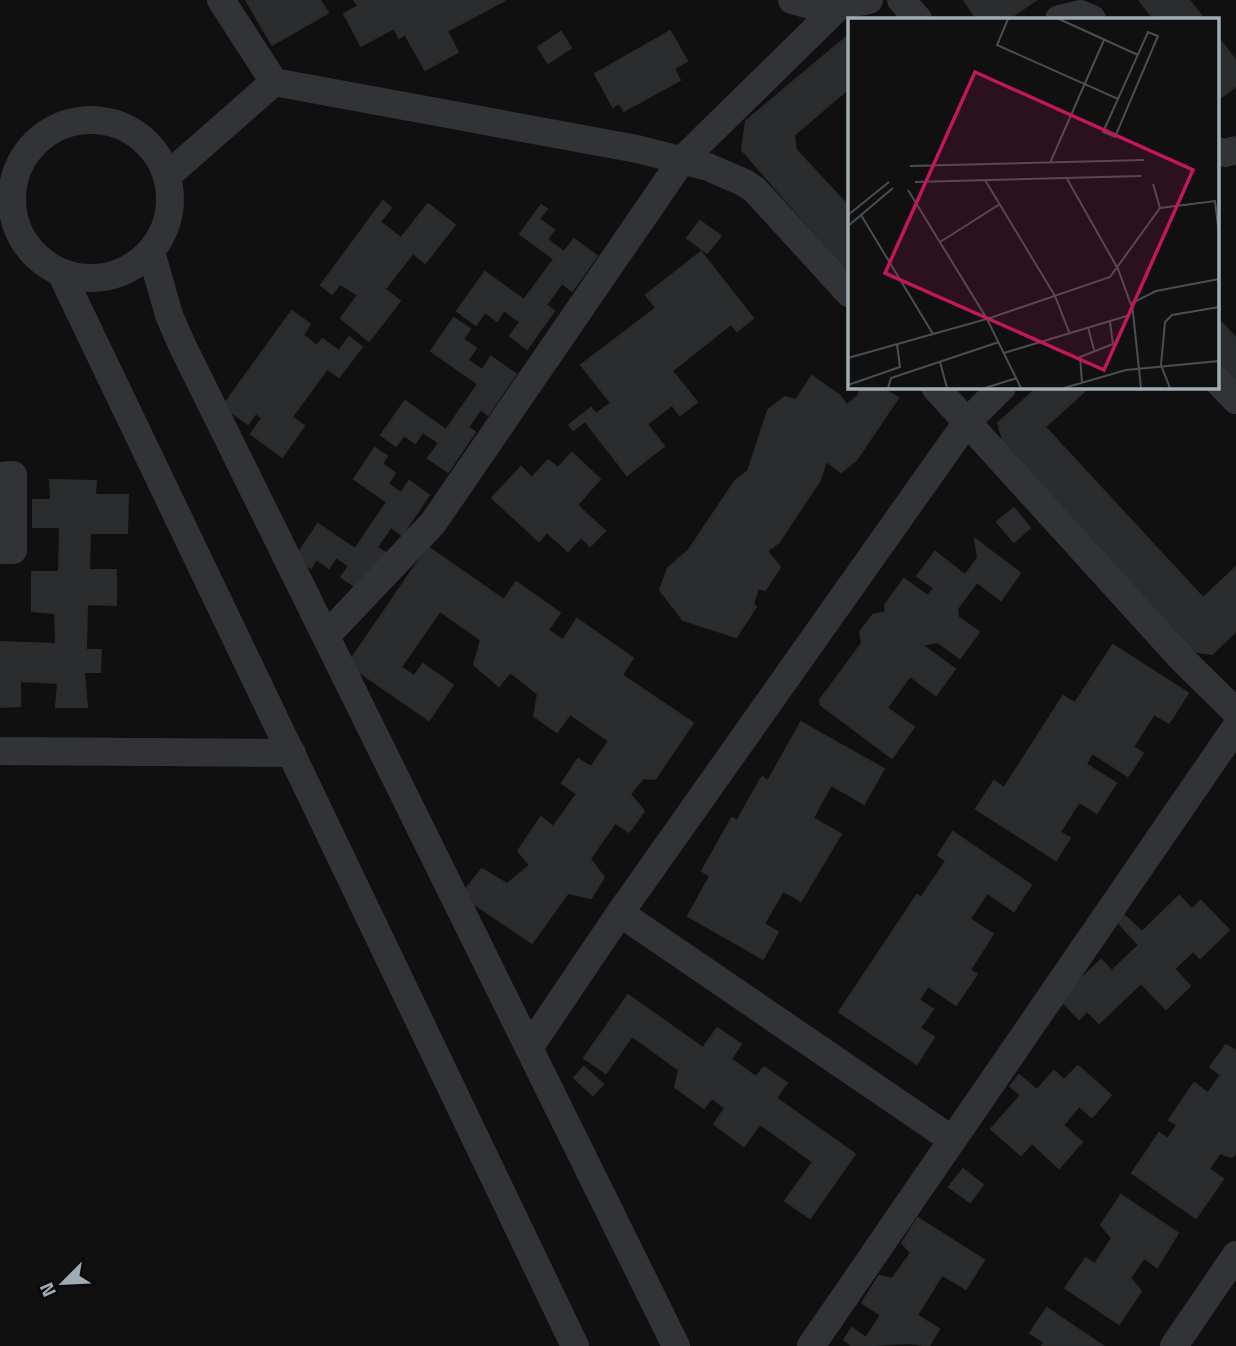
<svg xmlns="http://www.w3.org/2000/svg" width="1236" height="1346" font-family="'Titillium Web',sans-serif">
<style>
.building{fill:#2a2c2e;stroke:#2a2b2d;stroke-width:2}
.lines{fill:none;stroke-linecap:round;stroke-linejoin:round}
.minor{stroke:#313336;stroke-width:28}
.inset-road{fill:none;stroke:#4a4e52;stroke-width:2}
.view{fill:#c2185b;fill-opacity:0.15;stroke:#c2185b;stroke-width:3.5}
.inset-edge{fill:none;stroke:#a0acb3;stroke-width:3.5}
</style>
<rect width="100%" height="100%" fill="#101011"/>
<g class="building">
<path d="M246 0H320L328 13 272 45Z"/>
<path d="M354 0H505L447 31 458 52 425 70 405 34 399 38 394 28 361 46 344 14 358 6Z"/>
<path d="M964 0H1036L1008 19H977Z"/>
<path d="M1139 0H1189L1204 19H1154Z"/>
<path d="M670 31 687 61 674 69 680 80 624 111 619 103 613 107 595 74Z"/>
<path d="M561 32 571 48 548 63 538 47Z"/>
<path d="M849 35V88L794 135 796 150 849 207V273L742 150 746 121Z"/>
<path d="M1217 36 1236 61V86L1217 100Z"/>
<path d="M383 201 391 208 380 222 401 238 428 204 455 225 425 263 413 253 385 289 400 301 369 341 341 318 358 295 340 284 332 294 321 285Z"/>
<path d="M541 205 547 209 539 219 554 230 547 239 564 252 574 239 597 256 572 291 562 283 546 305 554 311 527 349 510 336 520 322 504 310 497 321 485 312 476 325 457 311 485 272 524 300 554 259 520 234Z"/>
<path d="M700 221 721 236 707 253 687 238Z"/>
<path d="M701 252 753 318 737 331 731 324 672 371 697 402 680 415 672 405 647 424 664 446 627 475 585 421 573 430 569 425 591 408 596 414 611 403 581 365 656 308 646 295Z"/>
<path d="M292 311 310 324 303 335 317 346 322 339 339 351 349 337 362 347 339 377 327 369 292 417 304 426 282 457 251 434 262 418 256 413 248 424 223 406Z"/>
<path d="M454 318 470 329 463 339 476 348 468 360 482 370 491 357 516 374 488 415 481 409 468 427 475 432 448 472 428 458 439 443 423 432 415 443 404 435 396 446 381 435 405 401 446 430 478 384 431 351Z"/>
<path d="M1218 319 1236 338V386L1217 366Z"/>
<path d="M812 376 839 395 847 405 858 396 861 387H881L898 398 857 459 841 472 826 461 820 480 779 542 767 551 780 567 765 590 758 588 753 604 756 607 736 637 683 620 660 590 668 568 688 551 735 481 748 471 768 410 785 397 796 400Z"/>
<path d="M1038 387H1089L1045 427 1203 598 1236 567V631L1212 654 1188 651 1006 451 998 423Z"/>
<path d="M375 448 387 456 382 464 395 473 388 484 401 493 409 481 429 495 402 535 391 527 377 547 387 554 362 591 341 577 349 566 336 557 329 568 316 559 311 568 295 558 318 524 355 549 387 502 354 479Z"/>
<path d="M572 453 600 479 577 505 605 531 590 546 581 537 568 551 547 532 539 541 492 498 521 467 532 478 548 460 558 468Z"/>
<path d="M50 480 96 481 95 495H128L127 533H90L89 570H116V605L87 604 86 650H101L100 672H84L87 707H56L58 683 20 681V706L0 707V642L56 644 55 613 32 611V572H59L60 527H33V500H51Z"/>
<path d="M1014 508 1030 528 1014 542 997 522Z"/>
<path d="M975 539 1020 573 1001 600 977 582 957 609 958 617 979 632 960 658 938 642 922 645 955 669 936 695 910 676 887 708 914 727 892 758 821 705 820 700 862 643 860 632 873 615 886 612 885 605 904 579 928 596 934 588 917 576 935 552 965 575 978 558Z"/>
<path d="M428 547 504 600 516 582 560 613 548 630 563 640 577 619 633 658 622 675 693 723 655 779 643 778 630 794 644 811 629 832 615 823 590 859 604 877 591 898 568 893 532 943 461 895 482 869 507 884 530 865 518 851 541 817 553 827 577 794 562 783 578 759 591 767 609 741 570 714 557 732 534 716 538 694 510 672 499 686 474 665 481 640 440 611 401 667 414 676 423 664 453 685 429 720 348 664Z"/>
<path d="M1113 645 1188 693 1169 723 1154 714 1133 747 1143 753 1128 776 1092 753 1086 764 1116 783 1097 813 1079 802 1060 832 1070 838 1056 860 976 809 994 781 1004 788 1063 696 1075 703Z"/>
<path d="M801 722 884 769 864 804 831 785 813 818 841 834 801 901 783 891 764 924 778 932 763 959 688 916 710 876 702 871 732 818 737 821 762 777 768 781Z"/>
<path d="M953 832 1031 885 1014 911 987 893 970 919 993 934 970 970 977 974 956 1005 928 986 919 1000 933 1009 920 1028 934 1037 917 1064 839 1012 917 895 921 898 946 861 938 855Z"/>
<path d="M1179 896 1192 909 1201 901 1229 930 1200 958 1193 951 1174 969 1190 986 1166 1009 1141 983 1099 1023 1087 1011 1079 1019 1060 999 1101 960 1112 971 1139 945 1118 922 1125 916 1142 932Z"/>
<path d="M628 995 703 1048 717 1028 741 1044 731 1059 756 1077 764 1067 787 1083 776 1098 855 1154 810 1218 785 1201 813 1162 760 1124 744 1146 714 1124 725 1108 712 1098 704 1108 675 1087 679 1070 632 1036 606 1073 584 1058Z"/>
<path d="M1226 1045 1236 1051V1153L1232 1157 1220 1153 1209 1169 1223 1179 1196 1218 1132 1173 1159 1133 1168 1139 1177 1125 1169 1120 1194 1083 1208 1093 1221 1075 1210 1067Z"/>
<path d="M1078 1066 1111 1095 1092 1117 1079 1106 1063 1125 1082 1142 1059 1168 1032 1143 1021 1155 991 1129 1021 1095 1010 1086 1019 1075 1037 1090 1054 1071 1064 1080Z"/>
<path d="M584 1067 603 1084 593 1095 574 1078Z"/>
<path d="M963 1169 983 1185 970 1202 949 1187Z"/>
<path d="M1121 1195 1178 1233 1157 1267 1144 1258 1130 1278 1141 1291 1119 1324 1065 1288 1086 1258 1095 1264 1112 1238 1101 1225Z"/>
<path d="M918 1218 984 1260 966 1289 942 1275 917 1315 939 1329 929 1346 910 1343 853 1346 844 1340 852 1328 866 1338 881 1315 862 1303 879 1276 892 1279 911 1253 902 1243Z"/>
<path d="M1047 1308 1103 1346H1042L1044 1342 1030 1333Z"/>
</g>
<g class="lines">
<g class="minor">
<path d="M221 0 274 82 637 149 708 167 745 183 755 190 849 293"/>
<path d="M792 0 824 9 869 0"/>
<path d="M901 0 918 19"/>
<path d="M1059 19 1080 14 1092 19"/>
<circle cx="91" cy="199" r="79"/>
<path d="M1217 151 1225 153 1236 150"/>
<path d="M167 176 274 82"/>
<path d="M151 252 169 315 182 345 676 1346"/>
<path d="M61 273 575 1346"/>
<path d="M1217 380 1236 400"/>
<path d="M935 387 1183 660 1236 712"/>
<path d="M0 476 13 475V550H0"/>
<path d="M326 636 433 523 682 160 838 7"/>
<path d="M0 751 292 753"/>
<path d="M620 913 951 1139"/>
<path d="M529 1048 620 913 967 422 1002 387"/>
<path d="M811 1346 1236 727"/>
<path d="M1174 1346 1236 1255"/>
</g>
</g>
<g transform="translate(848 18)">
<rect width="371" height="371" fill="#101011"/>
<path class="inset-road" d="M160 1 149 27 270 81 300 14 310 18 267 119 255 114 270 81M211 1 290 37M202 145 256 22M62 148 296 142M218 159 270 251 283 287M137 162 207 278 221 314M67 164 293 158M305 166 312 190M0 197 41 164M13 197 85 316 139 301 60 172M0 208 45 170M92 224 152 186M240 309 246 332M156 335 282 297M0 340 85 316M92 344 99 370M234 364 232 339 265 326 262 304M0 367 52 349 49 326M40 370 43 360 151 324M137 370 169 360M173 370 139 301 262 259 312 190 367 183 371 216M216 370 278 352 371 343M293 370 284 285 308 273 371 261M322 370 313 347 317 304 324 297 371 289"/>
<path class="view" d="M127 54 345 152 256 352 37 255Z"/>
<rect width="371" height="371" class="inset-edge"/>
</g>
<g transform="translate(63 1283) rotate(246)" stroke="#0b0b0c" stroke-width="5" paint-order="stroke">
<path d="M0-5L12 26L0 18L-12 26Z" fill="#a0acb3"/>
<text y="-10" font-size="19" font-weight="bold" text-anchor="middle" fill="#a0acb3">N</text>
</g>
</svg>
